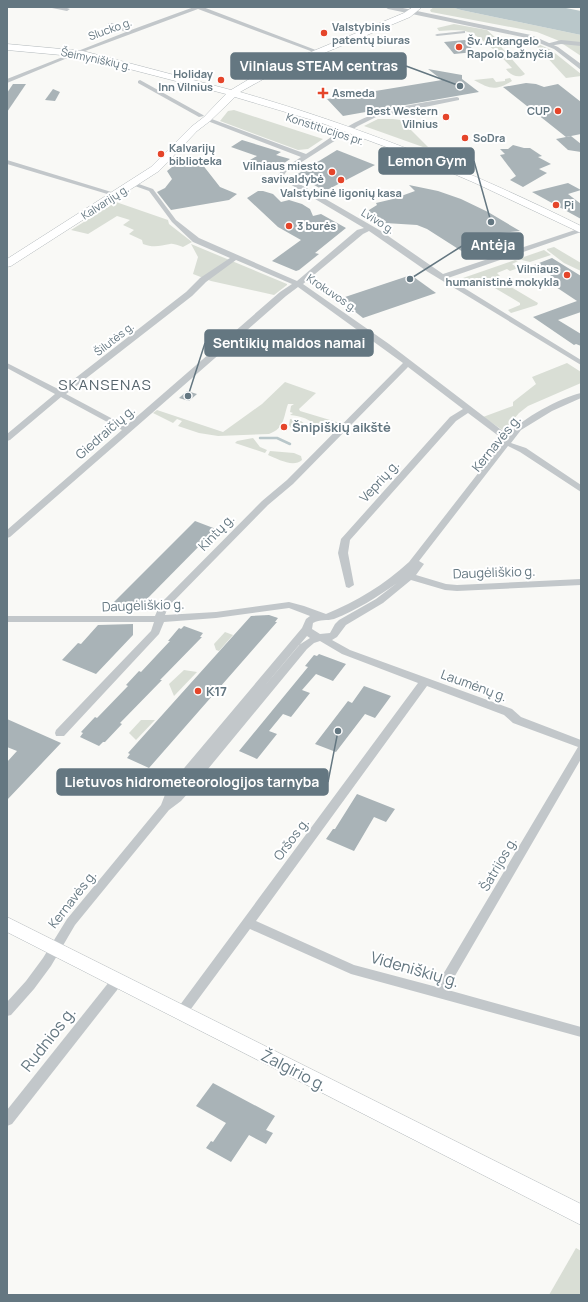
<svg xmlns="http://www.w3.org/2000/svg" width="588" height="1302" font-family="Manrope,sans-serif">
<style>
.green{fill:#d9ded5}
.water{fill:#b9c7ca}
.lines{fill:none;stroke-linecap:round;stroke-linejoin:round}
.stream{stroke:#b9c7ca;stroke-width:2.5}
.building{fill:#a9b3b7}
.primary-casing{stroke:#b3b9bc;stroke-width:1}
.pedestrian{fill:#c2c7ca;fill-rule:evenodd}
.minor{fill:#c2c7ca;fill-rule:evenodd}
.tertiary{fill:#c2c7ca;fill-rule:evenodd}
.primary{fill:#fff;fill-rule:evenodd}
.poi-dot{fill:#e5452a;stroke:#fff;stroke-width:1.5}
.labels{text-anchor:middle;stroke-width:4;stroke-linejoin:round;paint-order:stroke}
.far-poi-label{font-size:11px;font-weight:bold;fill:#647781;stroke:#fff;text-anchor:start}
.far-street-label{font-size:11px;fill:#647781;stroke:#fff}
.poi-label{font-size:13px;font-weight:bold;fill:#647781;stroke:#fff;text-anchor:start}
.street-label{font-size:13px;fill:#647781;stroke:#fff}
.quarter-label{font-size:15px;letter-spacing:1px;fill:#56646c;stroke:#fff}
.near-street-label{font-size:16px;fill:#647781;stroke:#fff}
.leader{fill:none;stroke:#647781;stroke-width:1.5}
.callout-dot{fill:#647781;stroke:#fff;stroke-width:1.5}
.callout{fill:#647781;stroke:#647781;stroke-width:1.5}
.callout-label{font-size:14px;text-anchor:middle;font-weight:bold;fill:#fff}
</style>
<rect width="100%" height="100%" fill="#f9f9f6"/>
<g class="green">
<path d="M434 7H451L461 10 581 35V56L557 40 537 32 431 12 430 10Z"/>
<path d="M454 24 487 30 498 40 496 41 525 74C519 79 510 75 506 69L512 68C503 58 481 36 468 32 459 29 448 31 439 31L437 28Z"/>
<path d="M532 41 551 50 581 74V76L566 78Z"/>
<path d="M493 78 496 82 505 81V79L510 78 512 81C495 91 490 89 474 80Z"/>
<path d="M234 110 323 139 308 149 298 150 220 121 228 111Z"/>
<path d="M378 119H393L401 120 428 147H423L364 126Z"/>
<path d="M116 202 168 220 169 224 192 242 183 247C179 246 174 243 170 244 160 246 153 248 143 244L142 240 129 234 134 230 123 225 130 220 117 216 88 234 71 230Z"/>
<path d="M191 244 287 284V285L274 295 211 281 193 274 198 257Z"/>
<path d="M554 247 581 263V271L564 263 547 250V249Z"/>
<path d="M544 250 551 255 530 262 518 259Z"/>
<path d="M515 260 518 261 512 264 518 268 510 271 507 269 497 273 500 276 496 278 538 303 537 305 511 313 508 310 520 305V303L483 281C472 284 471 288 461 280L463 278Z"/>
<path d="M567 363 581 372V383L528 406 519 413 504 431 483 417 513 406V402L536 384 532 377Z"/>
<path d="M285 382 316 393 299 409 300 411 340 423 336 426 317 428C311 419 301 416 290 415L293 413 290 412 291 406 294 404H288C283 418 285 428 269 434L218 436 199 433 178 426 182 421 177 419 173 423 153 413 157 410 223 432 262 404Z"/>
<path d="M290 419 301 421 311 429C303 431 294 433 289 425Z"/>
<path d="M253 438 260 447 267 450 265 453 235 443 237 441Z"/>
<path d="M270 451 294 453 301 456 302 460C293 468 278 459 268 455Z"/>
<path d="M225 632 233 635 219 651 216 650 214 644Z"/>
<path d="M184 670 197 672 174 696 169 684Z"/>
<path d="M141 720H155L136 740 129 733Z"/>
<path d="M576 1248 581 1251V1295H549Z"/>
</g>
<path class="water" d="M451 7H561L581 11V35L461 10Z"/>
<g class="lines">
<path class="stream" d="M260 438H277L290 444"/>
</g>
<g class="building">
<path d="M465 40 475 52 454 54 444 42Z"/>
<path d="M428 69 462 75V79L479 92 343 116 327 99 442 80Z"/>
<path d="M526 83 536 84 544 87 558 84 581 102V134L566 137 503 87Z"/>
<path d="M13 84H26L7 112V93Z"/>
<path d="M53 89 60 92 55 101 45 100Z"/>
<path d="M571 136 581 144V152L568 150 556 139Z"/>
<path d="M242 140 281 152 276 155 290 159 271 172 257 167 262 164 250 160 257 156 231 147Z"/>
<path d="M513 145 524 148H530L542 156 538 157 551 164 539 169 547 173 523 187 510 180 516 176 500 155 505 154 500 149H508Z"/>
<path d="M337 150 375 165 325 191 296 175Z"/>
<path d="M182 159 202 164 220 187 237 194 229 200 171 210 157 192 165 188 172 179 167 171Z"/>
<path d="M568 183 581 190 568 194 581 204V219L532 192Z"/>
<path d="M409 185 438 191 461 199 488 212 520 231 490 234 509 247 474 259 427 229 417 225 385 223 386 221 373 218 369 214V210L377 205 376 203 393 199 415 191Z"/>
<path d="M258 191H263L273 194 281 202 289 200 302 204 310 209 313 216 321 214 346 228 315 253 319 254 299 270 296 271 272 261 301 240 278 227 247 198Z"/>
<path d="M552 258 581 276V312L558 320 581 334V346L576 344 574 345 533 317 577 301 550 283 558 280 534 265Z"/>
<path d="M411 275 436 293 363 318 339 299Z"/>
<path d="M187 391 197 394 189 401 179 398Z"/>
<path d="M195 521 216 529 139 607 107 609Z"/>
<path d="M269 615 278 618 275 622H277L149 768 127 758 130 754 128 753 251 616Z"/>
<path d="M133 624V635L96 674 62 660 78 643 81 644 98 625Z"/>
<path d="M184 626 203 633 200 637H202L160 680H162L120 723 122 724 105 742H103L99 746 80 737 83 733 81 732 95 717 97 718 128 686 126 685 139 671 141 672 170 641H168L179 628 181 629Z"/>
<path d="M319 654 346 664 333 681 316 674 302 690 310 693 291 717 283 714 269 731 277 734 257 759 239 751 308 667 305 666 314 655 317 656Z"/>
<path d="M364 686 391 696 375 718 365 714 336 752 315 744 348 701 352 703Z"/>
<path d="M7 719 61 743 7 800V762L17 751 7 747Z"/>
<path d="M357 794 395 809 386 822 374 817 354 851 326 839 333 829H335Z"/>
<path d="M213 1083 275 1116 266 1130 273 1133 266 1144 249 1135 231 1162 206 1148 211 1141 213 1142 226 1123 196 1106Z"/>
</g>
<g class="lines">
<defs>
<g id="primary">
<path d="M413 7H422L410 17 267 77 240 92C358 126 471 171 581 226V233L475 183 424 161 319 122 235 97 210 121 197 131 159 171 11 266 7 267V259L151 167 191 127 204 117 226 94 83 57 7 50V44L83 51 231 90 251 78 252 75 261 73 404 13Z"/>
<path d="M7 917 581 1204V1225L7 932Z"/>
</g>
</defs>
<use href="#primary" class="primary-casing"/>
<path class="pedestrian" d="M464 31H465V33L437 36 435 35 437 34Z"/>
<g class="minor">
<path d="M47 7H64L70 9 67 11Z"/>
<path d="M194 7H203L321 52 316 53 198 9 77 54 7 83V79L126 32 108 25V23H112L131 30Z"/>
<path d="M561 40 581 42V46L561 44 549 46 546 44Z"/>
<path d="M140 80 203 115 204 116 199 117 138 83V81Z"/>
<path d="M457 97 459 98V100L376 117 358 126 286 172 284 175 381 231 443 274 581 228V232L448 278 581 360V365L428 272 369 231 363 234 303 284 389 344 508 435C522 418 560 398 581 393V398L552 411 521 430 511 443 526 448 581 485V492L520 452 508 446 419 561 424 564 416 575 446 584 457 585 581 579V585L457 591 445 590 411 580 383 603 346 625 337 637 332 640 350 650 512 709 521 717 581 740V759L452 981 448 990 581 1027V1037L351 974 250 929 185 1017 181 1018 177 1017 175 1013 177 1009 418 683 342 654 320 641 314 643 307 649 189 792 181 801 169 810 75 925 51 966 34 989 11 1015 7 1016V1002L26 981 43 958 67 919 161 805 166 792 185 767 302 628 306 619 310 616 289 608 216 618 164 622 159 634 64 736H56L55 733 56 730 151 631 154 622H7V616H155L160 604 262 501 287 480 403 363 298 287 286 296 10 537 7 538V530L122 430 61 397 10 440 7 441V434L55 394 7 368V363L60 390 186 292 200 278 230 258 193 242 172 222 149 191 132 185V183H136L153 189 176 220 199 238 297 281 357 230 364 228 278 177 277 176 282 170 301 157 205 120V118H209L306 154C327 141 348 123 372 115 399 105 429 102 457 97ZM236 260 292 284 280 292 126 426 66 394 192 296 206 282ZM408 367 463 409 450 417 341 539 338 553 346 587 349 588 354 585 348 553 350 540 456 421 468 413 504 440 409 562C384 585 357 601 326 614L304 606 289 602 216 612 165 615 168 607 268 505 293 484ZM397 583 376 599 339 620 335 624 330 633 320 634 312 629 313 623C320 619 327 621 334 619 357 610 377 597 397 583ZM307 636 310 638 299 645 262 689ZM427 686 504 715 513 723 578 747 442 976 437 987 354 965 256 921Z"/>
<path d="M7 160 118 194 119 195 114 196 7 164Z"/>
<path d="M117 976 121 977 123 981 121 985 12 1124 7 1126V1110L113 977Z"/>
</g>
<path class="tertiary" d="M385 7H398L531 35 558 47 581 64V70L554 49 527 38 388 9Z"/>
<use href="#primary" class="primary"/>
</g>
<g class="poi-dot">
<circle cx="324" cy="33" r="4"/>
<circle cx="459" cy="47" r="4"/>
<circle cx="221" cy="80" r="4"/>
<path d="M321 87h4v4h4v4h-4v4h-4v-4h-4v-4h4z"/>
<circle cx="558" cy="111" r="4"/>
<circle cx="446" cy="117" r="4"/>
<circle cx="465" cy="138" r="4"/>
<circle cx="161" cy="154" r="4"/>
<circle cx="332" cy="172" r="4"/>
<circle cx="341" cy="180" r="4"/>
<circle cx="556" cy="205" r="4"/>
<circle cx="289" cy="226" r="4"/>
<circle cx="567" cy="275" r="4"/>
<circle cx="284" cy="427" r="4"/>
<circle cx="198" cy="691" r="4"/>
</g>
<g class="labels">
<g class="far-poi-label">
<text x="332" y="31">Valstybinis<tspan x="332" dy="13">patentų biuras</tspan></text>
<text x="467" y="45">Šv. Arkangelo<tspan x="467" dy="13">Rapolo bažnyčia</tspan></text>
<text x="213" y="78" text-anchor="end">Holiday<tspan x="213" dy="13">Inn Vilnius</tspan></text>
<text x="332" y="97">Asmeda</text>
<text x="438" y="115" text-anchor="end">Best Western<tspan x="438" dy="13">Vilnius</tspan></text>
<text x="550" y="115" text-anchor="end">CUP</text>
<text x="473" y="142">SoDra</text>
<text x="169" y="152">Kalvarijų<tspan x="169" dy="13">biblioteka</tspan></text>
<text x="324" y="170" text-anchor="end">Vilniaus miesto<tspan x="324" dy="13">savivaldybė</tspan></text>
<text x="341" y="197" text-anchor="middle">Valstybinė ligonių kasa</text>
<text x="564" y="209">Pi</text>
<text x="297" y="230">3 burės</text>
<text x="559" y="273" text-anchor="end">Vilniaus<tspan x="559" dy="13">humanistinė mokykla</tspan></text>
</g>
<g class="far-street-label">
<text transform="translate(110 29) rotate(-20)" y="4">Slucko g.</text>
<text transform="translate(96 59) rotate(12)" y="4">Šeimyniškių g.</text>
<text transform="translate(325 129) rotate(18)" y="4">Konstitucijos pr.</text>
<text transform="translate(105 202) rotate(-33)" y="4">Kalvarijų g.</text>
<text transform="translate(378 221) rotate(32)" y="4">Lvivo g.</text>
<text transform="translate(332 293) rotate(34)" y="4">Krokuvos g.</text>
<text transform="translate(114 339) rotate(-38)" y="4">Šilutės g.</text>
</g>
<g class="poi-label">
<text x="292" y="432">Šnipiškių aikštė</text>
<text x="206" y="696">K17</text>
</g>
<g class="street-label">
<text transform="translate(105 432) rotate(-41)" y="5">Giedraičių g.</text>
<text transform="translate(496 443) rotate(-51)" y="5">Kernavės g.</text>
<text transform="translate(379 481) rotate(-48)" y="5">Veprių g.</text>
<text transform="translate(216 532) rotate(-46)" y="5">Kintų g.</text>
<text transform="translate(494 572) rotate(-2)" y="5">Daugėliškio g.</text>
<text transform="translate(143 605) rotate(-2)" y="5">Daugėliškio g.</text>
<text transform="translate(474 685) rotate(20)" y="5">Laumėnų g.</text>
<text transform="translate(291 839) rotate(-53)" y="5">Oršos g.</text>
<text transform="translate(498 864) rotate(-60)" y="5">Šatrijos g.</text>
<text transform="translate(72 899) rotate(-52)" y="5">Kernavės g.</text>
</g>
<g class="quarter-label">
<text x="105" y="390">SKANSENAS</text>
</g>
<g class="near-street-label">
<text transform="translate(415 969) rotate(16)" y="6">Videniškių g.</text>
<text transform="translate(48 1039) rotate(-52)" y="6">Rudnios g.</text>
<text transform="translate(294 1070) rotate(27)" y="6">Žalgirio g.</text>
</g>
</g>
<path class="leader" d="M460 86L406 66M491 222L474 161M410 279L462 246M188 396L205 343M338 731L328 782"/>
<g class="callout-dot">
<circle cx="460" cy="86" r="4"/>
<circle cx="491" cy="222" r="4"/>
<circle cx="410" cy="279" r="4"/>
<circle cx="188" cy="396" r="4"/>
<circle cx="338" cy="731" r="4"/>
</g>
<g class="callout">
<rect x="231" y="53" width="175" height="26" rx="4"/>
<rect x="379" y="148" width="95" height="26" rx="4"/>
<rect x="462" y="233" width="61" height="26" rx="4"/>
<rect x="205" y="330" width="168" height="26" rx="4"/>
<rect x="57" y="769" width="271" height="26" rx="4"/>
</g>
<g class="callout-label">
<text x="319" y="71">Vilniaus STEAM centras</text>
<text x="427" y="166">Lemon Gym</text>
<text x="493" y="250">Antėja</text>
<text x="289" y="348">Sentikių maldos namai</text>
<text x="192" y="787">Lietuvos hidrometeorologijos tarnyba</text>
</g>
<rect width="588" height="1302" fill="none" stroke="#647781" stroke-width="16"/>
</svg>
